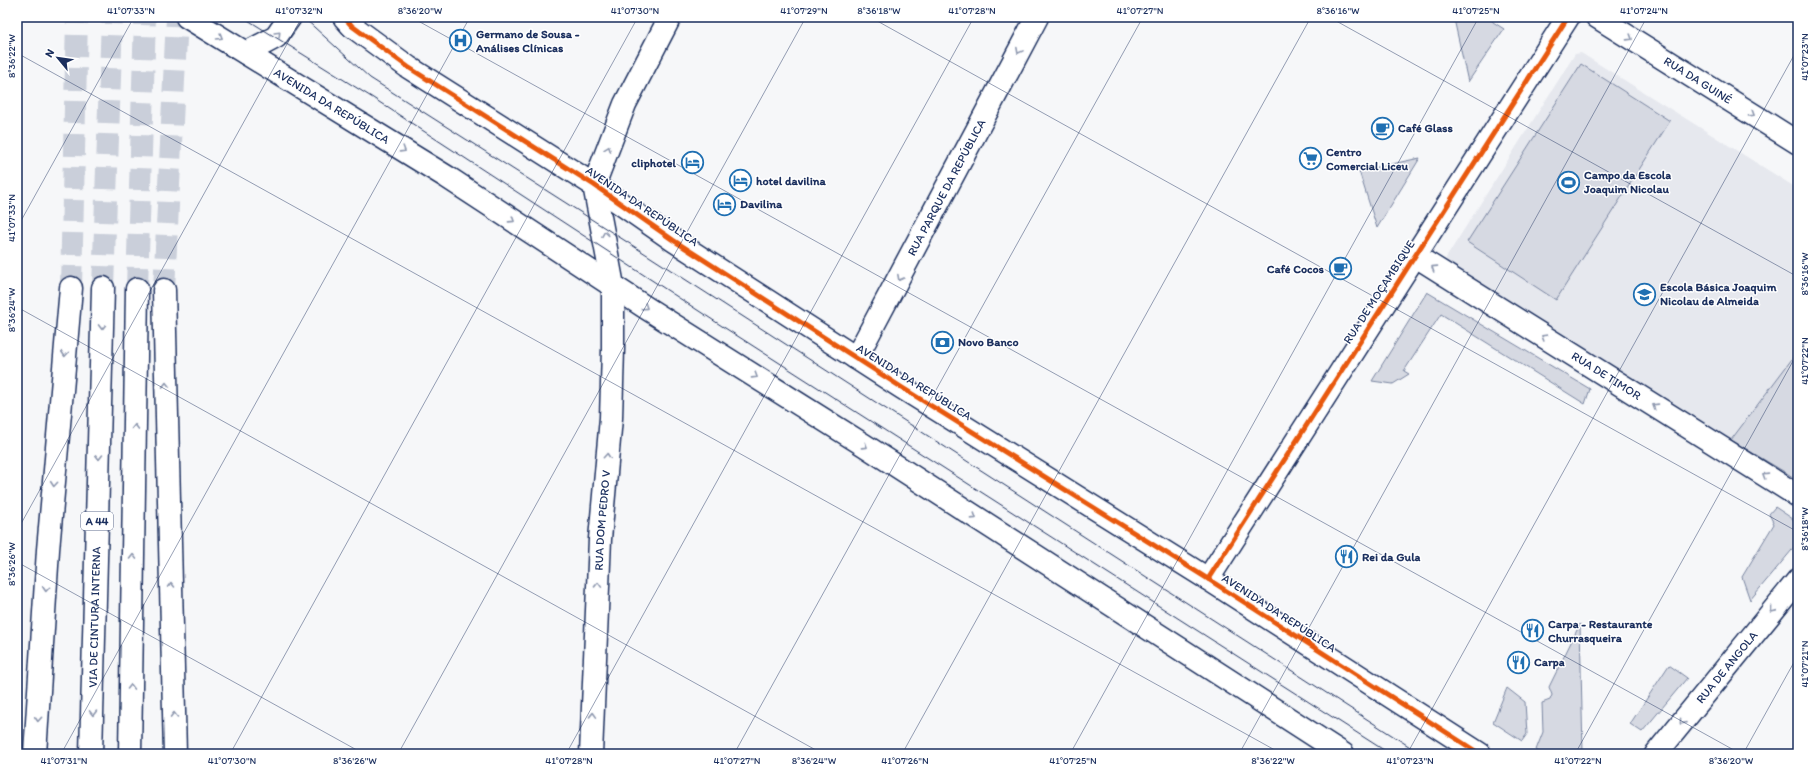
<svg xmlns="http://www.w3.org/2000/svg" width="1815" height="771" font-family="Itim,sans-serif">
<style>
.built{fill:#e6e8ee}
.green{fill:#d6d9e2;stroke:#7884a0}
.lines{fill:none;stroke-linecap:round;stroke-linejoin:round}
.highway-tunnel{stroke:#cacfda;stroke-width:22;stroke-dasharray:22 11;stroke-linecap:butt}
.street-casing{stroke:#1b2f5e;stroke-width:25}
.secondary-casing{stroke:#1b2f5e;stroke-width:25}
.highway-casing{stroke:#1b2f5e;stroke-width:25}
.street{stroke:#fff;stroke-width:22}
.secondary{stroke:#fff;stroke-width:22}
.highway{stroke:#fff;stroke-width:22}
.tram{stroke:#1b2f5e;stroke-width:1}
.cycleway-casing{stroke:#fff;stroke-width:8}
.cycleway{stroke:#e8590c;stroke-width:5}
.oneway{stroke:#8d97ae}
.ticks{fill:none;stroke:#1b2f5e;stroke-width:1;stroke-opacity:0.45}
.labels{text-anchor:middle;stroke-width:3;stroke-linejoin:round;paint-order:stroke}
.shield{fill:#fff;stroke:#5f6d8e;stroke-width:1}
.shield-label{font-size:11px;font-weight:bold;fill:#1b2f5e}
.poi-label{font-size:12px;font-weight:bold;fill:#1b2f5e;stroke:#fff;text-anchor:start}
.street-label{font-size:12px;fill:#1b2f5e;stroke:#fff}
.neatline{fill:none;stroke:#1b2f5e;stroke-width:1.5}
.ticks-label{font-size:10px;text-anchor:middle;fill:#1b2f5e}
</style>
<rect width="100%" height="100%" fill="#f6f7f9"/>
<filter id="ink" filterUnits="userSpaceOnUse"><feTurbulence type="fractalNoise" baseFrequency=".025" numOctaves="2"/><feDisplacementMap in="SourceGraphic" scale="8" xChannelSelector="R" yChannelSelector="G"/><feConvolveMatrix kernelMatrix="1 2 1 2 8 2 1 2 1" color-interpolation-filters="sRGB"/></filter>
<g filter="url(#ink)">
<path class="built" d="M1581 53 1798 189V480L1536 322 1448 266 1446 258 1575 54Z"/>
<g class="green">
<path d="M1465 17H1490L1493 22 1504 29 1468 82 1454 19Z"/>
<path d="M1581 64 1670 121 1556 300 1467 242Z"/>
<path d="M1420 158 1377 228 1359 171Z"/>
<path d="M1427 292 1590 389 1585 404 1441 314 1404 371 1409 374 1393 384 1372 381Z"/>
<path d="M1798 351V480L1731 440Z"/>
<path d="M1775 507 1793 519 1798 526 1797 544 1750 600 1742 577 1774 524 1769 514Z"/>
<path d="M1580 624 1583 754H1542L1536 750 1543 732 1542 703 1550 700 1552 695 1549 687Z"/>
<path d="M1669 665 1687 678 1642 732 1630 724Z"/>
<path d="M1507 688 1525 702 1527 734 1522 741 1493 722Z"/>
</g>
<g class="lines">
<g class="highway-tunnel">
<path d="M71 288 77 17"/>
<path d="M103 288 112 17"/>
<path d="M137 289 145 17"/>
<path d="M164 290 177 17"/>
</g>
<defs>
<g id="street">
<path id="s1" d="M1597 17 1798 143"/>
<path id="s2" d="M1414 255 1798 496"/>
<path id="s3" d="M856 358 1037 17"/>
<path d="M1208 579 1568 17"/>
<path id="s4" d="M1656 754 1798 580"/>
</g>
<g id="secondary">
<path id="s5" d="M187 17 447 177 648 309 864 445 1343 754"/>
<path d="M344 17 352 26 408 67 594 185 673 240 901 387 1208 579 1480 754"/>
<path d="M246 53 276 37 290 17"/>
<path d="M594 185 625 104 670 17"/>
<path id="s6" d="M591 754 600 539 611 418 613 349V286L594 185"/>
</g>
<g id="highway">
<path d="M164 290 175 754"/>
<path d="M35 754 48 550 71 288"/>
<path id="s7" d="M91 754 103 288"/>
<path d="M130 754 137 289"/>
</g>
</defs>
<use href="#street" class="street-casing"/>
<use href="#secondary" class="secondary-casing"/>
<use href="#highway" class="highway-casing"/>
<use href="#street" class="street"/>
<use href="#secondary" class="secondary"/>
<use href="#highway" class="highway"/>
<g class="tram">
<path d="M243 17 373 98 725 328 1390 754"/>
<path d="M303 17 370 78 649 256 1421 754"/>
</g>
<defs>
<g id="cycleway">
<path d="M344 17 352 26 408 67 594 185 673 240 901 387 1208 579 1480 754"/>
<path d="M1208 579 1568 17"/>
</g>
</defs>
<use href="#cycleway" class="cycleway-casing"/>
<use href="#cycleway" class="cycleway"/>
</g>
<defs><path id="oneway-chevron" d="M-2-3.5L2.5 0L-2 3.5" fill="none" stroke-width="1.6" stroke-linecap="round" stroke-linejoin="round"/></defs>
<g class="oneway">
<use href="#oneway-chevron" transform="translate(278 34) rotate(-45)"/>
<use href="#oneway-chevron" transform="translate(220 37) rotate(31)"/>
<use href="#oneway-chevron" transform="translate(1630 38) rotate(32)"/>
<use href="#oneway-chevron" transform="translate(1019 51) rotate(118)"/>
<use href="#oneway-chevron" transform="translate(1752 114) rotate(32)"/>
<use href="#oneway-chevron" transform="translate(608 149) rotate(-70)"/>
<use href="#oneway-chevron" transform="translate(403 150) rotate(32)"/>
<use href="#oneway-chevron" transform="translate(512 220) rotate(33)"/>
<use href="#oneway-chevron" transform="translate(605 234) rotate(-99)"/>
<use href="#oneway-chevron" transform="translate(1434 268) rotate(-147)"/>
<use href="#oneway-chevron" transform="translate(900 278) rotate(118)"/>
<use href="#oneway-chevron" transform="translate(645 307) rotate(33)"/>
<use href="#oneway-chevron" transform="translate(102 327) rotate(91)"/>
<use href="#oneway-chevron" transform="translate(1544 337) rotate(-148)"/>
<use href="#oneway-chevron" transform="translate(65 354) rotate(95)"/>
<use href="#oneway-chevron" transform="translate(755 376) rotate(32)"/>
<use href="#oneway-chevron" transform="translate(166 385) rotate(-91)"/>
<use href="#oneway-chevron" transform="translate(1655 406) rotate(-148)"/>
<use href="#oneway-chevron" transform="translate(135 427) rotate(-89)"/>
<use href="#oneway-chevron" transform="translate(865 446) rotate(33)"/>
<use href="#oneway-chevron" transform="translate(607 456) rotate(-85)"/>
<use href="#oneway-chevron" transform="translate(99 457) rotate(91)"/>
<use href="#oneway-chevron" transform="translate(1765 475) rotate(-148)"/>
<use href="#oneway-chevron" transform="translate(54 484) rotate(95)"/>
<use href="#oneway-chevron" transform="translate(974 517) rotate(33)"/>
<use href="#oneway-chevron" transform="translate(133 557) rotate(-89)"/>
<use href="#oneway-chevron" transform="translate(171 585) rotate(-91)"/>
<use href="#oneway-chevron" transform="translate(598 585) rotate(-88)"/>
<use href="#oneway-chevron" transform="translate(46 589) rotate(94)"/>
<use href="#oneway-chevron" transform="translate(1773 610) rotate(129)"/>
<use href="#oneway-chevron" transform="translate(131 687) rotate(-89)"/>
<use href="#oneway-chevron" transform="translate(93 713) rotate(91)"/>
<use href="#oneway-chevron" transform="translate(174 715) rotate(-91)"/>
<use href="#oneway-chevron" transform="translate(593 715) rotate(-88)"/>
<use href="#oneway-chevron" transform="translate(38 719) rotate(94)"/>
<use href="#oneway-chevron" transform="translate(1682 722) rotate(129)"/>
</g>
</g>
<path class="ticks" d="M411 17 1741 754M870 17 1798 532M1329 17 1798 277M1787 17 1798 23M17 53 1282 754M17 228 134 17M17 307 823 754M17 531 302 17M17 562 364 754M61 754 470 17M230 754 638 17M398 754 806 17M566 754 974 17M734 754 1143 17M902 754 1311 17M1070 754 1479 17M1239 754 1647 17M1407 754 1798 48M1575 754 1798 352M1743 754 1798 655"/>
<defs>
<symbol id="hospital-ring" viewBox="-11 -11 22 22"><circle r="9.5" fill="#fff" stroke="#1f6fb2" stroke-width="1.5"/><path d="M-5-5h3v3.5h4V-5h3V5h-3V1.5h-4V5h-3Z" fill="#1f6fb2"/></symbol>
<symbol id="cafe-ring" viewBox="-11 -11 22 22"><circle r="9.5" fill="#fff" stroke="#1f6fb2" stroke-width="1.5"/><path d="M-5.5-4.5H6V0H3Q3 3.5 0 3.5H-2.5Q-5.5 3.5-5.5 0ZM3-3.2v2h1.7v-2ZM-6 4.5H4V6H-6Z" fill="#1f6fb2"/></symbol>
<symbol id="supermarket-ring" viewBox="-11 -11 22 22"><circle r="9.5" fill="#fff" stroke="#1f6fb2" stroke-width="1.5"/><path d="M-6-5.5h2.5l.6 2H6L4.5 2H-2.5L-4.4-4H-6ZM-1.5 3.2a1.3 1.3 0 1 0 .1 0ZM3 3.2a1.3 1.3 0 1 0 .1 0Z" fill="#1f6fb2"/></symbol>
<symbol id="hotel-ring" viewBox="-11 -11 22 22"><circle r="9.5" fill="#fff" stroke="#1f6fb2" stroke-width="1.5"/><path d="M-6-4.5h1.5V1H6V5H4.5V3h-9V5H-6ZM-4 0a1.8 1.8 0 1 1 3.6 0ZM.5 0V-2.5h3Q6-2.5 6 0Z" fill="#1f6fb2"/></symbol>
<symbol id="stadium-ring" viewBox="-11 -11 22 22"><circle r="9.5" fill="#fff" stroke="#1f6fb2" stroke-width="1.5"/><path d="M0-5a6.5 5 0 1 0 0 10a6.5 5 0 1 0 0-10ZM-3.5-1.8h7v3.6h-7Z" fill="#1f6fb2"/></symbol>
<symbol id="school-ring" viewBox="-11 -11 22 22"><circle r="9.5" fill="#fff" stroke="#1f6fb2" stroke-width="1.5"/><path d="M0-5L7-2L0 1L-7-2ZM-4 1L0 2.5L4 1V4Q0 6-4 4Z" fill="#1f6fb2"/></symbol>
<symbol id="bank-ring" viewBox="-11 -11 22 22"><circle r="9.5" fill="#fff" stroke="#1f6fb2" stroke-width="1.5"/><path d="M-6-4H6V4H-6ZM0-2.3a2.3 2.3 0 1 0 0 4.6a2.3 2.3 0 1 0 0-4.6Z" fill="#1f6fb2"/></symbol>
<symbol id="restaurant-ring" viewBox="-11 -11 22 22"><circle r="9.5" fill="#fff" stroke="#1f6fb2" stroke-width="1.5"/><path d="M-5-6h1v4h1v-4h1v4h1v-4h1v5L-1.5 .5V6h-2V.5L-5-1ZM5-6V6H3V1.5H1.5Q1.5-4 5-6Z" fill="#1f6fb2"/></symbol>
</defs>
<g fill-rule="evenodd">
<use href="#hospital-ring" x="448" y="28" width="25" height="25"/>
<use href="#cafe-ring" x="1370" y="116" width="25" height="25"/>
<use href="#supermarket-ring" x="1298" y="146" width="25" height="25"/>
<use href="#hotel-ring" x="680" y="150" width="25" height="25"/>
<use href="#hotel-ring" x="728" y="168" width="25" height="25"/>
<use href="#stadium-ring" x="1556" y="170" width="25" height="25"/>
<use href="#hotel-ring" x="712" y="192" width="25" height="25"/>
<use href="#cafe-ring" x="1328" y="256" width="25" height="25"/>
<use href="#school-ring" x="1632" y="282" width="25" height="25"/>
<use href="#bank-ring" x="930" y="330" width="25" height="25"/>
<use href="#restaurant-ring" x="1334" y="544" width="25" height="25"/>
<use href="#restaurant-ring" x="1520" y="618" width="25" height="25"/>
<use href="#restaurant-ring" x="1506" y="650" width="25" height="25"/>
</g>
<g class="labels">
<rect class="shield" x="81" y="512" width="32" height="18" rx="3"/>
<g class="shield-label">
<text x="97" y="525">A 44</text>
</g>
<g class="poi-label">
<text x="476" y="38">Germano de Sousa -<tspan x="476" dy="14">Análises Clínicas</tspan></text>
<text x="1398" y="132">Café Glass</text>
<text x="1326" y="156">Centro<tspan x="1326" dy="14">Comercial Liceu</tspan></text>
<text x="676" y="167" text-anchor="end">cliphotel</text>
<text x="1584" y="179">Campo da Escola<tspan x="1584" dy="14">Joaquim Nicolau</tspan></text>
<text x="756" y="185">hotel davilina</text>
<text x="740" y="208">Davilina</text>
<text x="1324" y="273" text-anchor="end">Café Cocos</text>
<text x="1660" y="291">Escola Básica Joaquim<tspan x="1660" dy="14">Nicolau de Almeida</tspan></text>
<text x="958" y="346">Novo Banco</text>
<text x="1362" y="561">Rei da Gula</text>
<text x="1548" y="628">Carpa - Restaurante<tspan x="1548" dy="14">Churrasqueira</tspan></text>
<text x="1534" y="666">Carpa</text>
</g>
<g class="street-label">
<text dy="4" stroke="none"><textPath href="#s1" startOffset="119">RUA DA GUINÉ</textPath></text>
<text dy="4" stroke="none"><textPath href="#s5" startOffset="170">AVENIDA DA REPÚBLICA</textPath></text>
<text dy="4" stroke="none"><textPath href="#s3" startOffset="193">RUA PARQUE DA REPÚBLICA</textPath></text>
<text transform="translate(642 206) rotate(34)" y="4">AVENIDA DA REPÚBLICA</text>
<text transform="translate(1379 292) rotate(-57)" y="4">RUA DE MOÇAMBIQUE</text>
<text dy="4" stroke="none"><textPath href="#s2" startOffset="227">RUA DE TIMOR</textPath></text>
<text transform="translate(914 382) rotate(32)" y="4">AVENIDA DA REPÚBLICA</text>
<text dy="4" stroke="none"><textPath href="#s6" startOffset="234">RUA DOM PEDRO V</textPath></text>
<text transform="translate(1279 613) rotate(33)" y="4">AVENIDA DA REPÚBLICA</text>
<text dy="4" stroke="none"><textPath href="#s7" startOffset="137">VIA DE CINTURA INTERNA</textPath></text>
<text dy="4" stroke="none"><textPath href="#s4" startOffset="112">RUA DE ANGOLA</textPath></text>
</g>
</g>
<rect width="1815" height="771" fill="none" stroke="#fff" stroke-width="44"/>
<g transform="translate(58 58) rotate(299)" stroke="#ffffff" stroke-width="3" paint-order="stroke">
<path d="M0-3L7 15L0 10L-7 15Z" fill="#1b2f5e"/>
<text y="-6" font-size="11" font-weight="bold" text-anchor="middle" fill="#1b2f5e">N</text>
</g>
<rect x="22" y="22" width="1771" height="727" class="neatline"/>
<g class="ticks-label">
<text x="131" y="14">41°07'33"N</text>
<text x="299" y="14">41°07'32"N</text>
<text x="420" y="14">8°36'20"W</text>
<text x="635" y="14">41°07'30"N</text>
<text x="804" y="14">41°07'29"N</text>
<text x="879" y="14">8°36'18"W</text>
<text x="972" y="14">41°07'28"N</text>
<text x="1140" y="14">41°07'27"N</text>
<text x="1338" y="14">8°36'16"W</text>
<text x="1476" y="14">41°07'25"N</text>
<text x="1644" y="14">41°07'24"N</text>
<text transform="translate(11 56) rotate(-90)" y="4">8°36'22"W</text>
<text transform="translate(1804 57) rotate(-90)" y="4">41°07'23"N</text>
<text transform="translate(11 218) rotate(-90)" y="4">41°07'33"N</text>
<text transform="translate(1804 274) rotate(-90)" y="4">8°36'16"W</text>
<text transform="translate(11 310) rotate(-90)" y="4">8°36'24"W</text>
<text transform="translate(1804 361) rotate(-90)" y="4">41°07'22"N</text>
<text transform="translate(1804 529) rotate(-90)" y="4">8°36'18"W</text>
<text transform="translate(11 564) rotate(-90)" y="4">8°36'26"W</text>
<text transform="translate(1804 664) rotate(-90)" y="4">41°07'21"N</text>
<text x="64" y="764">41°07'31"N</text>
<text x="232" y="764">41°07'30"N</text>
<text x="355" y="764">8°36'26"W</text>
<text x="569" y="764">41°07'28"N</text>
<text x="737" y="764">41°07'27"N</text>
<text x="814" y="764">8°36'24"W</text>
<text x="905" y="764">41°07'26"N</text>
<text x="1073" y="764">41°07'25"N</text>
<text x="1273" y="764">8°36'22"W</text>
<text x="1410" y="764">41°07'23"N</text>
<text x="1578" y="764">41°07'22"N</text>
<text x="1731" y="764">8°36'20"W</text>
</g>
</svg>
